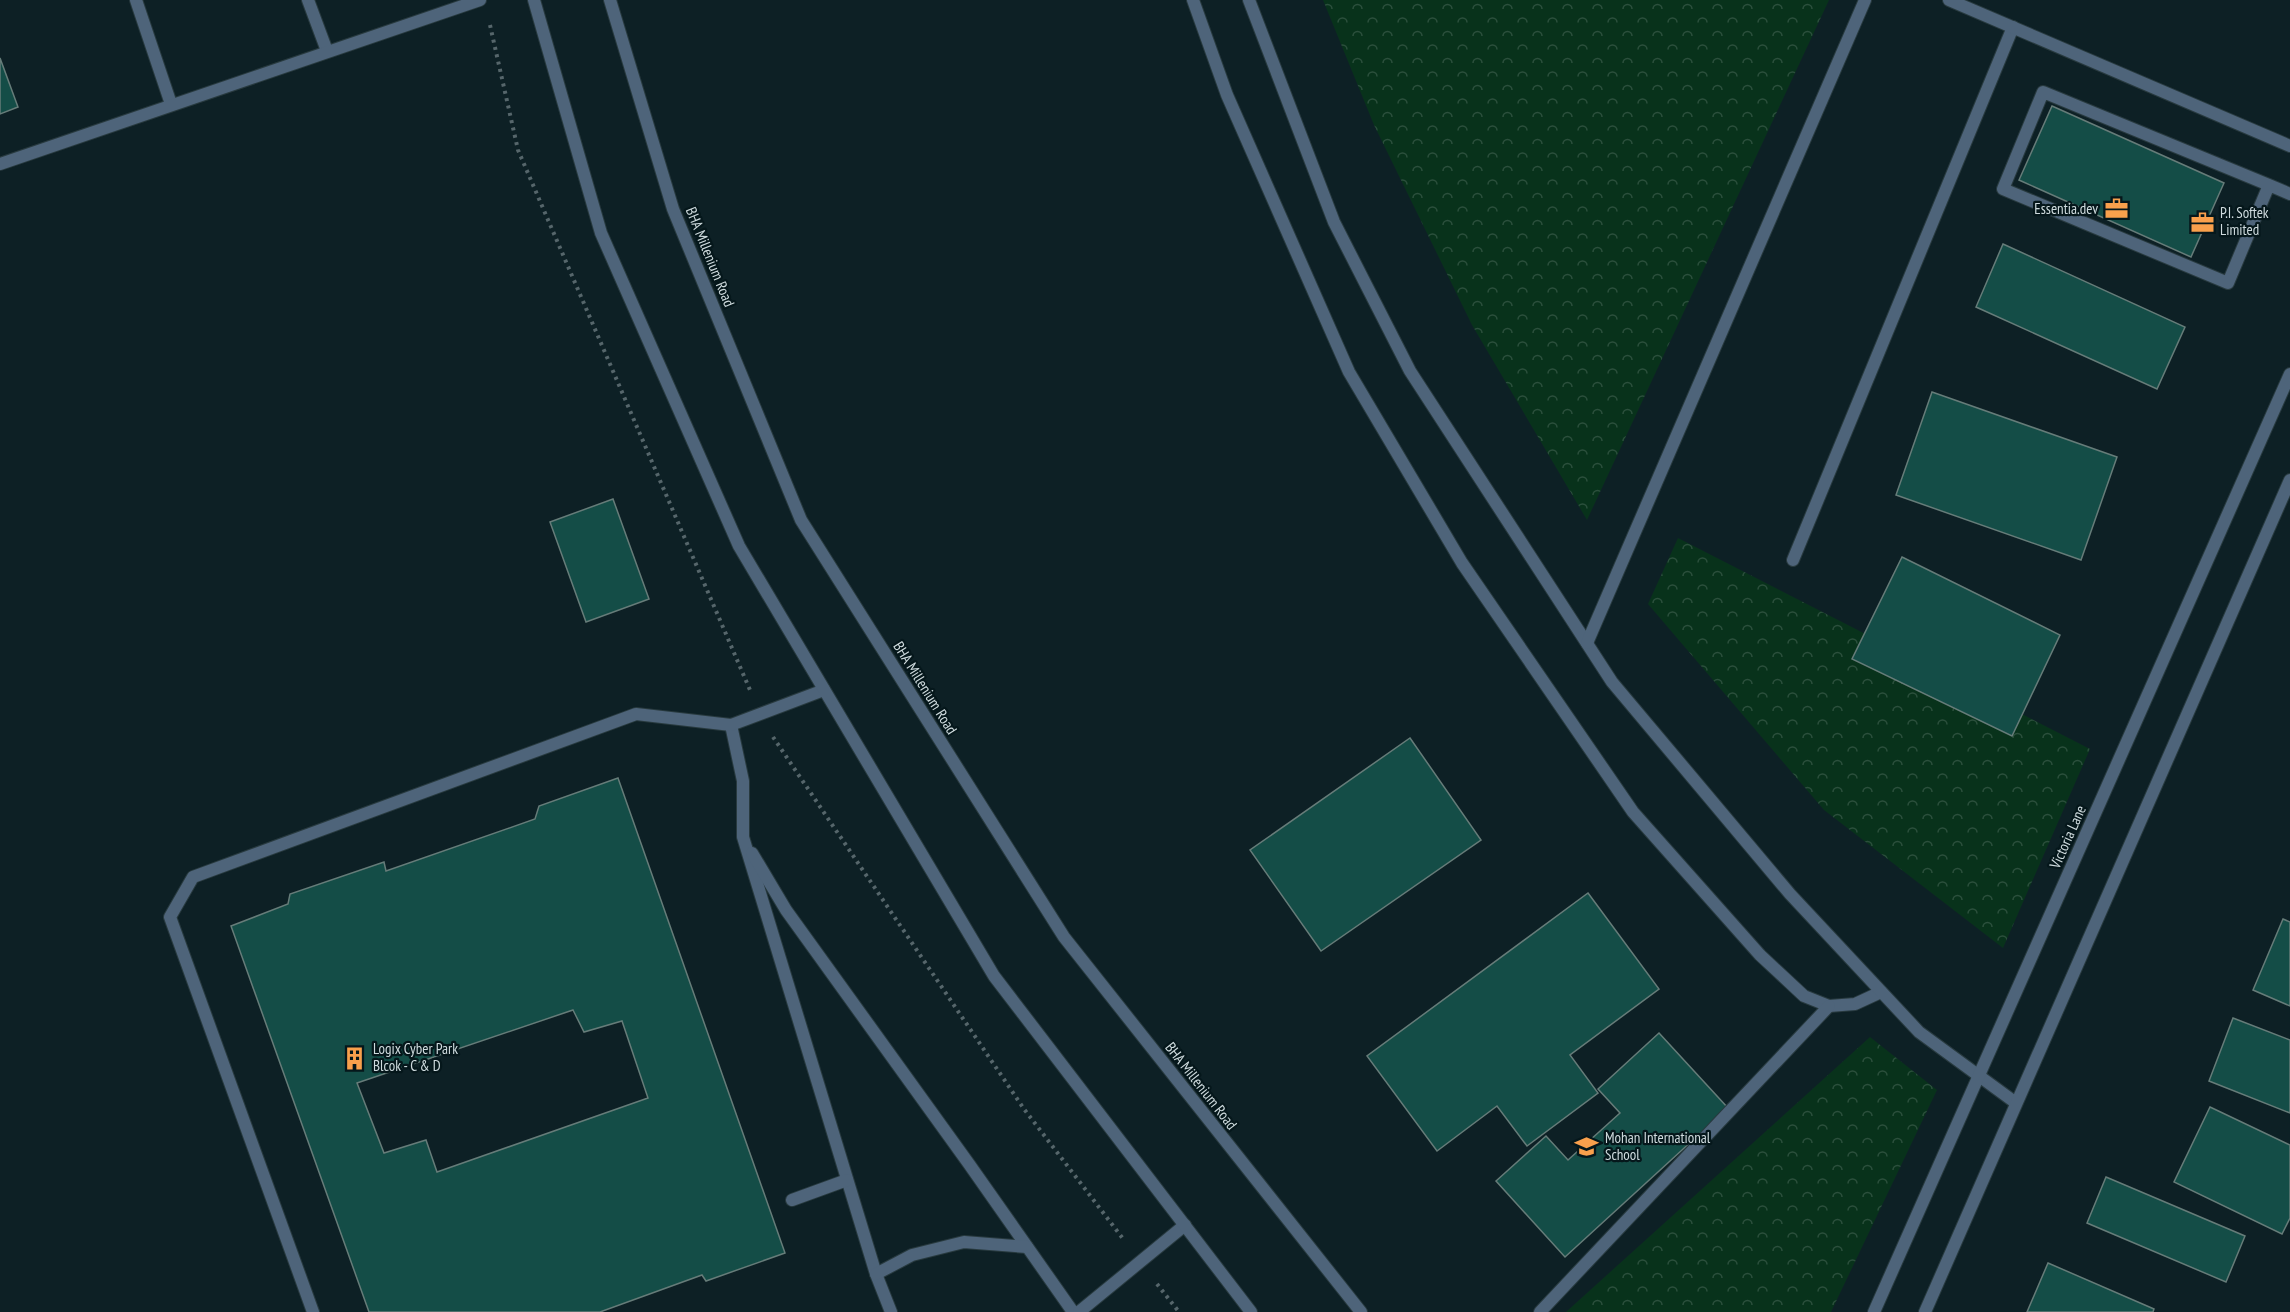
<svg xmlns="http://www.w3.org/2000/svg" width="2290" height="1312" font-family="'PT Sans Narrow',sans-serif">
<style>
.park{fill:url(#park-crowns)}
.building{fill:#144d47;stroke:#667c79;stroke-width:1.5;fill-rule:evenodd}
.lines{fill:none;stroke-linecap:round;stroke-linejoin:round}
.lane-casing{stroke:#283a3f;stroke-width:14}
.street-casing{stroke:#283a3f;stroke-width:14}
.path{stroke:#56666b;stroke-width:4;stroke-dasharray:3 4.5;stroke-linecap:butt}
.lane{stroke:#4e647a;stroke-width:12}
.street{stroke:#4e647a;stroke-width:12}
.labels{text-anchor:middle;stroke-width:4.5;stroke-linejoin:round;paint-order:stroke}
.poi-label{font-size:15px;fill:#cfdbde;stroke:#05171b;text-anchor:start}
.street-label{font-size:15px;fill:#cfdbde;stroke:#05171b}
</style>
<defs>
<pattern id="park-crowns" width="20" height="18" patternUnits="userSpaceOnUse" patternTransform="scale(1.5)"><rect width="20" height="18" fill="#08321b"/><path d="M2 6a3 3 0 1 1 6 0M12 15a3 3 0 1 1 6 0" fill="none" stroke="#2b4f3c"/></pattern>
</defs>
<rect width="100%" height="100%" fill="#0d2025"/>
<g class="park">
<path d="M1323 0H1829L1587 520 1472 325 1374 125Z"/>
<path d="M1678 538 2090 749 2003 948 1824 810 1648 604Z"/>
<path d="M1870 1037 1937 1090 1831 1312H1566Z"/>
</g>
<g class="building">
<path d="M0 58 18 107 0 114Z"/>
<path d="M2052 106 2224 183 2191 257 2019 180Z"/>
<path d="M2003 244 2185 327 2157 389 1976 307Z"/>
<path d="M1932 392 2117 457 2081 560 1896 495Z"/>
<path d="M613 499 649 599 586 622 550 522Z"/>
<path d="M1902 557 2060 635 2012 736 1852 659Z"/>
<path d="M1410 738 1481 840 1321 951 1250 850Z"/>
<path d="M618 778 785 1253 706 1281 702 1275 600 1312H369L231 926 288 904 290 894 384 862 386 871 535 819 539 806ZM573 1010 584 1032 622 1021 648 1098 437 1172 426 1140 384 1153 357 1083Z"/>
<path d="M1588 893 1659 989 1570 1055 1598 1093 1527 1146 1497 1106 1437 1151 1367 1056Z"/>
<path d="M2283 919 2290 922V1006L2253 990Z"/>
<path d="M2233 1018 2290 1040V1113L2209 1081Z"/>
<path d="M1659 1033 1728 1108 1565 1257 1496 1181 1546 1136 1568 1160 1620 1113 1598 1089Z"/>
<path d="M2210 1107 2290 1145V1218L2282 1234 2174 1182Z"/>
<path d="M2106 1177 2245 1236 2226 1282 2087 1223Z"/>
<path d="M2048 1263 2154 1309 2153 1312H2027Z"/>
</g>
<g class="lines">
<defs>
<g id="lane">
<path d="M136 0 171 104"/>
<path d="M308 0 327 51"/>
<path d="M1193 0 1227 95 1349 372 1462 563 1633 812 1760 955 1804 996 1829 1006 1855 1004 1881 992"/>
<path d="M0 164 480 0"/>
<path d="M2269 185 2228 283 2003 189 2043 92 2269 185 2290 194"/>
<path d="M1793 560 2013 27"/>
<path d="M731 725 743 781V837L876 1274 891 1312"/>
<path d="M752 853 786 910 969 1164 1073 1312"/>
<path d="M792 1200 847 1180"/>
<path d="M876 1274 912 1255 964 1242 1027 1247"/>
<path d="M313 1312 170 917 193 877 636 714 731 725 824 690"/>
<path d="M1079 1312 1185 1225"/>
<path d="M1540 1312 1829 1006"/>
</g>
<g id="street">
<path d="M534 0 601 233 739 546 994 976 1251 1312"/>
<path d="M610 0 673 209 801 520 1064 937 1361 1312"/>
<path d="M1249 0 1334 222 1410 371 1612 682 1790 894 1919 1032 2016 1103"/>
<path d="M1949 0 2290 146"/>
<path d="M1587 643 1865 0"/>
<path d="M1874 1312 2290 374"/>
<path d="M1925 1312 2290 480"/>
</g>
</defs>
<use href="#lane" class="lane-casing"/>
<use href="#street" class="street-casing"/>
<g class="path">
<path d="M490 25 518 150 750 690"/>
<path d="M773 737 1024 1109 1124 1240"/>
<path d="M1157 1284 1179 1312"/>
</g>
<use href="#lane" class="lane"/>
<use href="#street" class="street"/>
</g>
<defs>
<symbol id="office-bare" viewBox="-9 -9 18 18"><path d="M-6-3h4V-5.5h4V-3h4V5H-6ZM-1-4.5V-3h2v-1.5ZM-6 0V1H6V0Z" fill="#f9a04c" stroke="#05171b" stroke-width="2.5" paint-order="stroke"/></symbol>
<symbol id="building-bare" viewBox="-9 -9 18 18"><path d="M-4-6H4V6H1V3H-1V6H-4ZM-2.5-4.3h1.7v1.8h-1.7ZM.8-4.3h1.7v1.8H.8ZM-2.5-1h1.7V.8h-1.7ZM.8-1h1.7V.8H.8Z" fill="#f9a04c" stroke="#05171b" stroke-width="2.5" paint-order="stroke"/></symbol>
<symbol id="school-bare" viewBox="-9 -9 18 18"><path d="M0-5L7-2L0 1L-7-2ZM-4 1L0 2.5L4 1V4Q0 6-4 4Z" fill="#f9a04c" stroke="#05171b" stroke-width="2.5" paint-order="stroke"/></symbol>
</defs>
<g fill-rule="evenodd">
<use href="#office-bare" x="2100" y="192" width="33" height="33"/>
<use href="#office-bare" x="2186" y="206" width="33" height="33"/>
<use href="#building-bare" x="338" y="1042" width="33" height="33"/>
<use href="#school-bare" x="1570" y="1130" width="33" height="33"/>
</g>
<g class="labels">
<g class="poi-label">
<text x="2098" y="214" text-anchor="end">Essentia.dev</text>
<text x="2220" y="218">P.I. Softek<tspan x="2220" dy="17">Limited</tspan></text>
<text x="373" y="1054">Logix Cyber Park<tspan x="373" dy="17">Blcok - C &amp; D</tspan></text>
<text x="1605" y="1143">Mohan International<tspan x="1605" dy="17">School</tspan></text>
</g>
<g class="street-label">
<text transform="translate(710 257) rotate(68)" y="5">BHA Millenium Road</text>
<text transform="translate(925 688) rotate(58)" y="5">BHA Millenium Road</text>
<text transform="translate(2068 837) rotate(-66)" y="5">Victoria Lane</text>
<text transform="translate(1201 1086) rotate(52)" y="5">BHA Millenium Road</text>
</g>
</g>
</svg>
